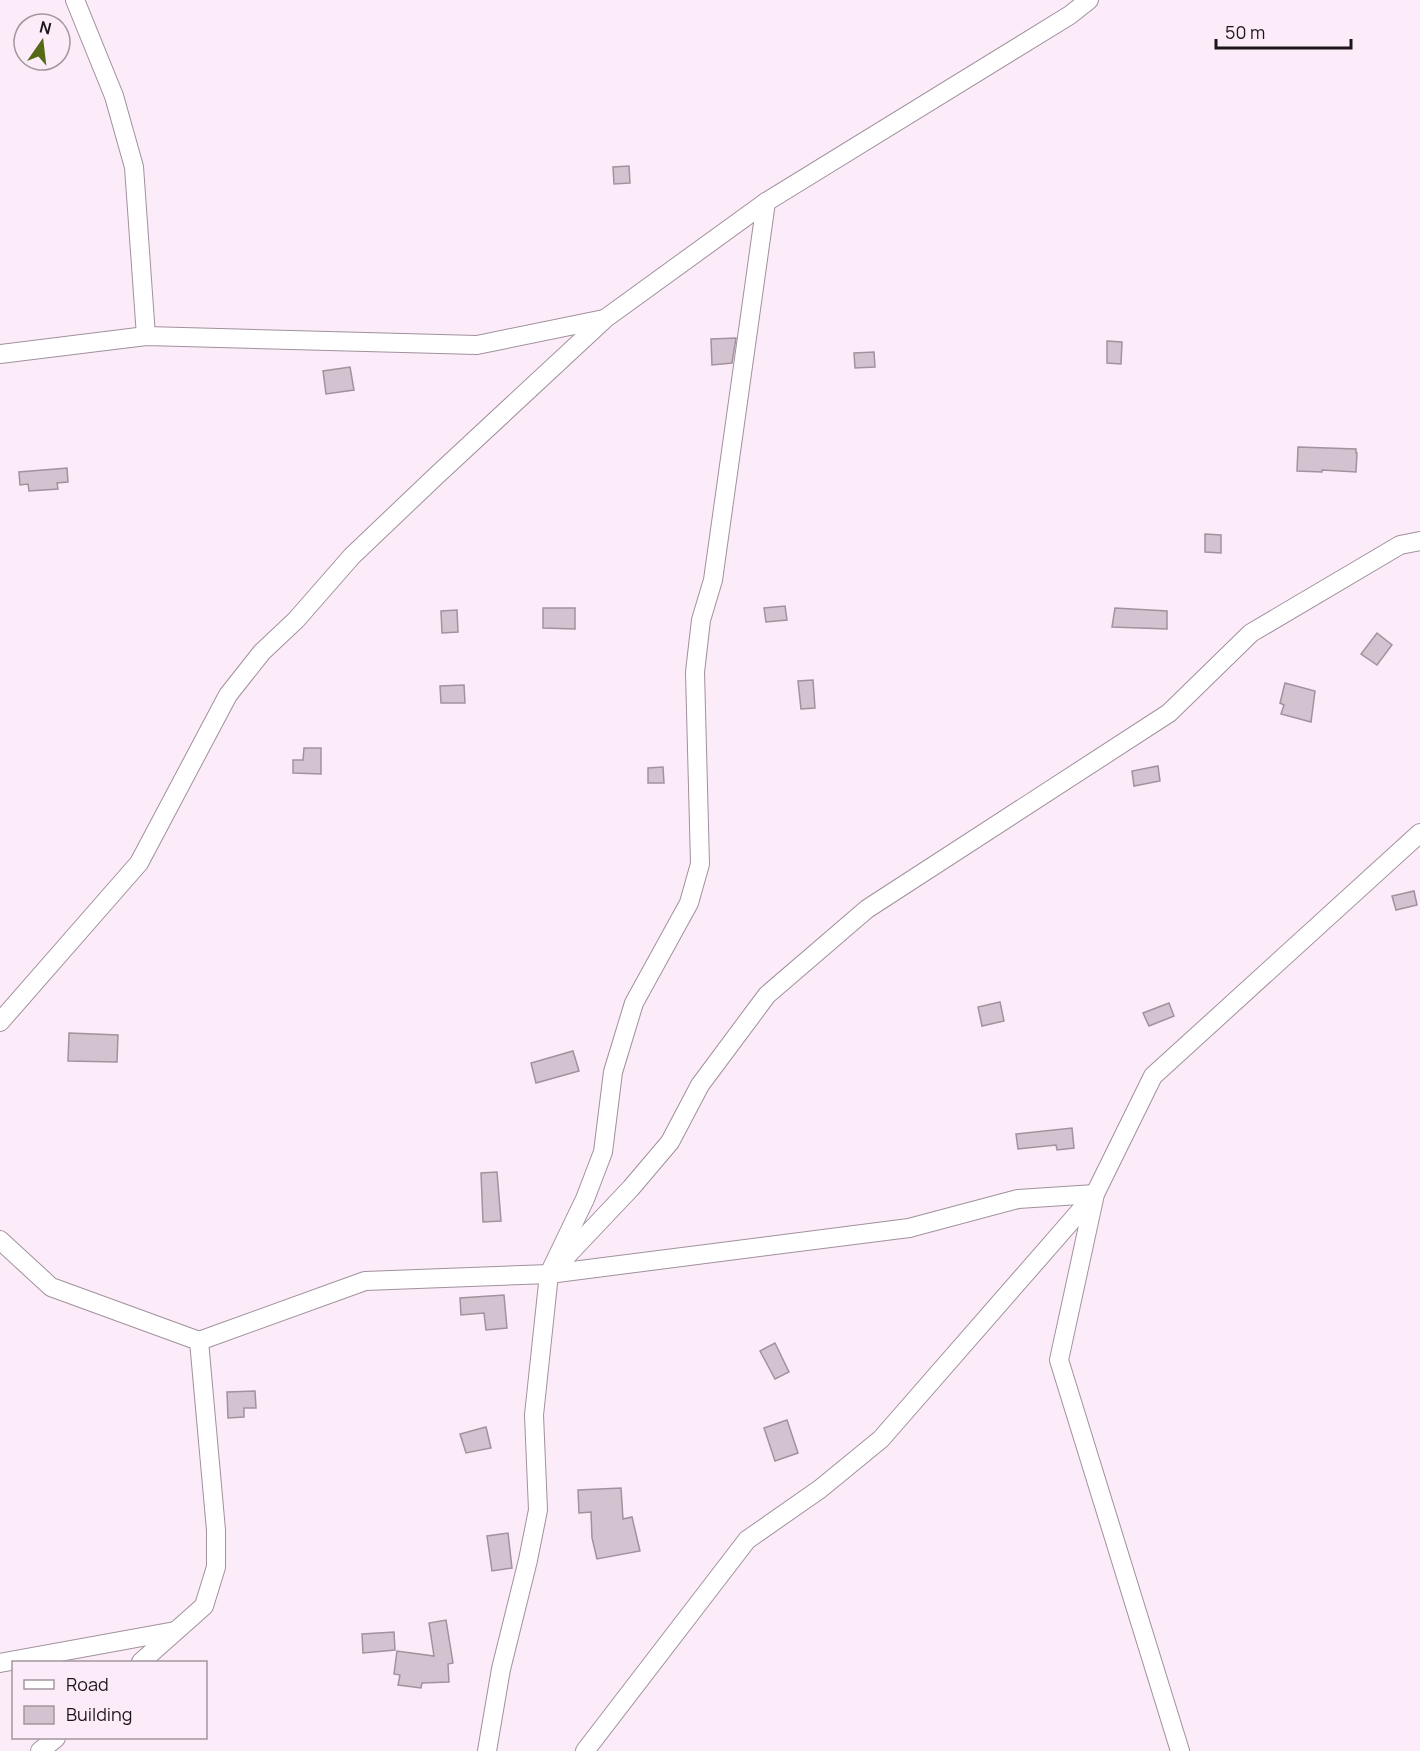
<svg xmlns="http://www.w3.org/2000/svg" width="1420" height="1751" font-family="Manrope,sans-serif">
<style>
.building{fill:#d3c3d0;stroke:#a0929e;stroke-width:1.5}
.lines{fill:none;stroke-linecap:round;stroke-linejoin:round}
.minor-casing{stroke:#a0919d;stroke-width:20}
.minor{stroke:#fff;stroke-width:18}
</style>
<rect width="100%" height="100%" fill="#fcecf9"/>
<g class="building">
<path d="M629 166 630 183 614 184 613 167Z"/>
<path d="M736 338 732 363 712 365 711 339Z"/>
<path d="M1107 341 1122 342 1121 364 1107 363Z"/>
<path d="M874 352 875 367 855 368 854 353Z"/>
<path d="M350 367 354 390 326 394 323 371Z"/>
<path d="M1298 447 1356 449V453H1357L1356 472 1322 470V472L1297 471Z"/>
<path d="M67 468 68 482 57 483 58 489 29 491 28 484 20 485 19 472Z"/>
<path d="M1205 534 1221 535V553L1205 552Z"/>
<path d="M785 606 787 620 766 622 764 608Z"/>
<path d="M543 608H575V629L543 628Z"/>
<path d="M1115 608 1167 611V629L1112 627Z"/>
<path d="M457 610 458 632 442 633 441 611Z"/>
<path d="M1377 633 1392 645 1377 665 1361 654Z"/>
<path d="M813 680 815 708 801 709 798 681Z"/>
<path d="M1285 683 1315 691 1311 722 1281 714 1284 705 1280 703Z"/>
<path d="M464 685 465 703H441L440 686Z"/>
<path d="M304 748H321V774L293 773V760H303Z"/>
<path d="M1158 766 1160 781 1134 786 1132 771Z"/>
<path d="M663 767 664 783H648V768Z"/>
<path d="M1414 891 1417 905 1396 910 1392 896Z"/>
<path d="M1000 1002 1004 1021 982 1026 978 1007Z"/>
<path d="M1169 1003 1174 1016 1149 1026 1143 1013Z"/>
<path d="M69 1033 118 1035 117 1062 68 1061Z"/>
<path d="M573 1051 579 1071 536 1083 531 1063Z"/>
<path d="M1072 1128 1074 1148 1057 1150 1056 1145 1018 1149 1016 1134Z"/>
<path d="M497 1172 501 1221 483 1222 481 1173Z"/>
<path d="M504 1295 507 1328 486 1330 484 1313 461 1315 460 1298Z"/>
<path d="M775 1343 789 1372 775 1379 760 1351Z"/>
<path d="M255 1391 256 1408H244V1417L228 1418 227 1392Z"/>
<path d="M787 1420 798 1453 775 1461 764 1428Z"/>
<path d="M486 1427 491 1448 466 1453 460 1434Z"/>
<path d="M621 1488 623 1519 632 1517 640 1551 597 1559 592 1538 591 1512 579 1513 578 1490Z"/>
<path d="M508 1533 512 1568 492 1571 487 1536Z"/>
<path d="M446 1620 453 1663 448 1664 449 1682 422 1683 421 1688 398 1685 400 1675 394 1674 397 1651 434 1656 429 1623Z"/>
<path d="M394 1632 395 1650 363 1653 362 1634Z"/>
</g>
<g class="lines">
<defs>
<g id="minor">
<path d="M75 0 114 96 134 167 146 336"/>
<path d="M0 354 146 336 477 345 604 319"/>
<path d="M0 1022 139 863 228 695 262 652 296 620 352 556 436 476 606 318 766 202 1070 15 1089 0"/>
<path d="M0 1240 51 1287 199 1341"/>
<path d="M561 1262 631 1188 670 1142 700 1085 767 995 867 909 1169 713 1251 633 1400 545 1420 541"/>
<path d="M141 1662 204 1606 216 1567V1530L199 1341 365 1281 549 1274 909 1228 1018 1199 1095 1194"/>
<path d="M0 1663 175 1631"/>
<path d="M40 1751 56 1738"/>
<path d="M487 1751 501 1669 528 1560 538 1510 534 1415 549 1274 585 1199 603 1152 613 1072 634 1003 689 903 700 864 695 672 701 620 713 580 766 202"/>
<path d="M585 1751 747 1540 820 1489 881 1439 1094 1195"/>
<path d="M1180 1751 1059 1360 1095 1194 1153 1076 1420 833"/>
</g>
</defs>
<use href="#minor" class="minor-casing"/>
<use href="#minor" class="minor"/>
</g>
<rect x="12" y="1661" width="195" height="78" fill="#fcecf9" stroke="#a296a0" stroke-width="1.5"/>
<rect x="24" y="1680" width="30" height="9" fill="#ffffff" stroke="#a296a0" stroke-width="1.5"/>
<text x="66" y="1691" font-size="18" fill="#1c161b">Road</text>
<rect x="24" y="1706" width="30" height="18" fill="#d3c3d0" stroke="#a296a0" stroke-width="1.5"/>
<text x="66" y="1721" font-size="18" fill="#1c161b">Building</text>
<g transform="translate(42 42) rotate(14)"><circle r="28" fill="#fcecf9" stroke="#a296a0" stroke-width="1.5"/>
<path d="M0-4.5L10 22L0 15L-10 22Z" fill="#576916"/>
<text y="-9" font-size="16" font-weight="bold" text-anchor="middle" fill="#1c161b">N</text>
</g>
<path d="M1216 39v9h135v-9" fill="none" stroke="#1c161b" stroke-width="3"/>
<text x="1225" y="39" font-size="18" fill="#1c161b" stroke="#fcecf9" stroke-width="4.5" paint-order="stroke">50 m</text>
</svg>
